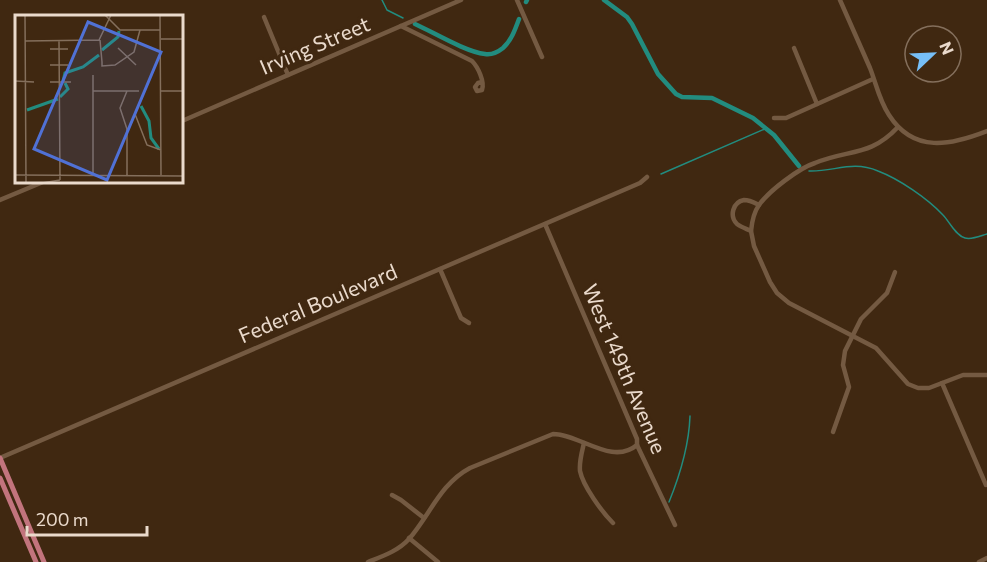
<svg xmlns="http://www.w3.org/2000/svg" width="987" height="562" font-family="Commissioner,sans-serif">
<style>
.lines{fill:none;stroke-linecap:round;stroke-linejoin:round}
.stream{stroke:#228c7f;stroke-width:1.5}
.canal{stroke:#228c7f;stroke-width:4.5}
.minor{stroke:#745a42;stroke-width:4.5}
.major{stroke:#c2747d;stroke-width:5}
.labels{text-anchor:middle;stroke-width:6;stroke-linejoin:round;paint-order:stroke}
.street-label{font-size:21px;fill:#eadacc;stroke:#402811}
.inset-river{fill:none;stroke:#228c7f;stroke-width:3}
.inset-road{fill:none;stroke:#846f5c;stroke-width:1.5}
.view{fill:#5071d5;fill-opacity:0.15;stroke:#5071d5;stroke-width:3}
.inset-edge{fill:none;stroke:#eadacc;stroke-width:3}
</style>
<rect width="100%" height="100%" fill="#402811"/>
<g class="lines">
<g class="stream">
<path d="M382 0 387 10 403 18"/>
<path d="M809 171C834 172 852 160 878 171 899 179 927 198 943 215 949 221 955 235 965 238 972 240 980 236 987 234"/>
<path d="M661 174 767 128"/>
<path d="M669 502C680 475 689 445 690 416"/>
</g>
<g class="canal">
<path d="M604 0 627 17 632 24 658 74 676 94 682 97 712 98 753 118 774 135 799 166"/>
<path d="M526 2 527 0"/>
<path d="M415 24C433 32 466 52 485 54 491 55 498 52 503 48 511 41 515 30 519 19"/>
</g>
<g class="minor">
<path d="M517 0 542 57"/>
<path d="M840 0C850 23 860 45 870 68 876 83 879 100 889 115 914 154 951 145 987 131"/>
<path d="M264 17 288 75"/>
<path d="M401 26 472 61C478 67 485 82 482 90L477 91 475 87 478 83 482 82"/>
<path d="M794 48 817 104"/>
<path d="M774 118H786L873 79"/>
<path d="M182 121 461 0"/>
<path d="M0 200 43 182"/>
<path d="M759 205C755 203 750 200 744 200 733 202 729 216 737 224 741 227 747 229 751 231L754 246 770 282 777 293 789 303 876 348 908 384 918 388H929L963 375H987"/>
<path d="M545 224 637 439V445L675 525"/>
<path d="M751 231C752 221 754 212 759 205 769 191 799 168 815 163 849 149 870 157 898 127"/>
<path d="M440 269 461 318 469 323"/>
<path d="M942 383 986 485"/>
<path d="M833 432 849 387 843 365 845 351 861 319 887 293 895 272"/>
<path d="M584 443C582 452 579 461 580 471 583 486 602 512 613 523"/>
<path d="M0 458 640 183 647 177"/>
<path d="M392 495 401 500 424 518"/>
<path d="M409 538 438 562"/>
<path d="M368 562C383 556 398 551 409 539 430 515 440 484 470 468L553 434C580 434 612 466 637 445"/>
<path d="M979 562 987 558"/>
</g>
<g class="major">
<path d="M0 458 44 562"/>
<path d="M0 478 36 562"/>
</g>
</g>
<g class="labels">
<g class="street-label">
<text transform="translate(315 46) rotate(-23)" y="7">Irving Street</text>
<text transform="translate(318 304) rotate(-23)" y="7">Federal Boulevard</text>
<text transform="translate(624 369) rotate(67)" y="7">West 149th Avenue</text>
</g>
</g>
<g transform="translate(15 15)">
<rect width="168" height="168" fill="#402811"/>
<path class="inset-river" d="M87 35 103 22 104 16M48 66 50 58 68 52 84 40M45 82 53 74 50 68M126 91 134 106 136 123 144 134M12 95 43 84"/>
<path class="inset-road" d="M10 0 11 168M90 0 105 15H145M145 0 146 160M146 24H168M85 25 87 47M10 26 84 25 96 0M44 26 45 165M103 33 121 50M35 34H53M87 47V51L100 50 119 37 125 15M35 50H53M78 60V161M0 66 19 67M35 67H56M78 76H124M112 76 105 93 112 114V161M146 76H168M120 99 132 130 146 135M0 160 168 161M27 168 45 165"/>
<path class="view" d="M73 7 146 37 92 165 19 134Z"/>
<rect width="168" height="168" class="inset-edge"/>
</g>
<g transform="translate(933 54) rotate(67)"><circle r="28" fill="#402811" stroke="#846f5c" stroke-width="1.5"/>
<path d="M0-4.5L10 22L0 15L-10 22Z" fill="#77bff7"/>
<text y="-9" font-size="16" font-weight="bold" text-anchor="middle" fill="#eadacc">N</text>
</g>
<path d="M27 526v9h120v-9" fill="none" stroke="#eadacc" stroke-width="3"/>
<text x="36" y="526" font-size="18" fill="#eadacc" stroke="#402811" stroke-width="4.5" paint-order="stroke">200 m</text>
</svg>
